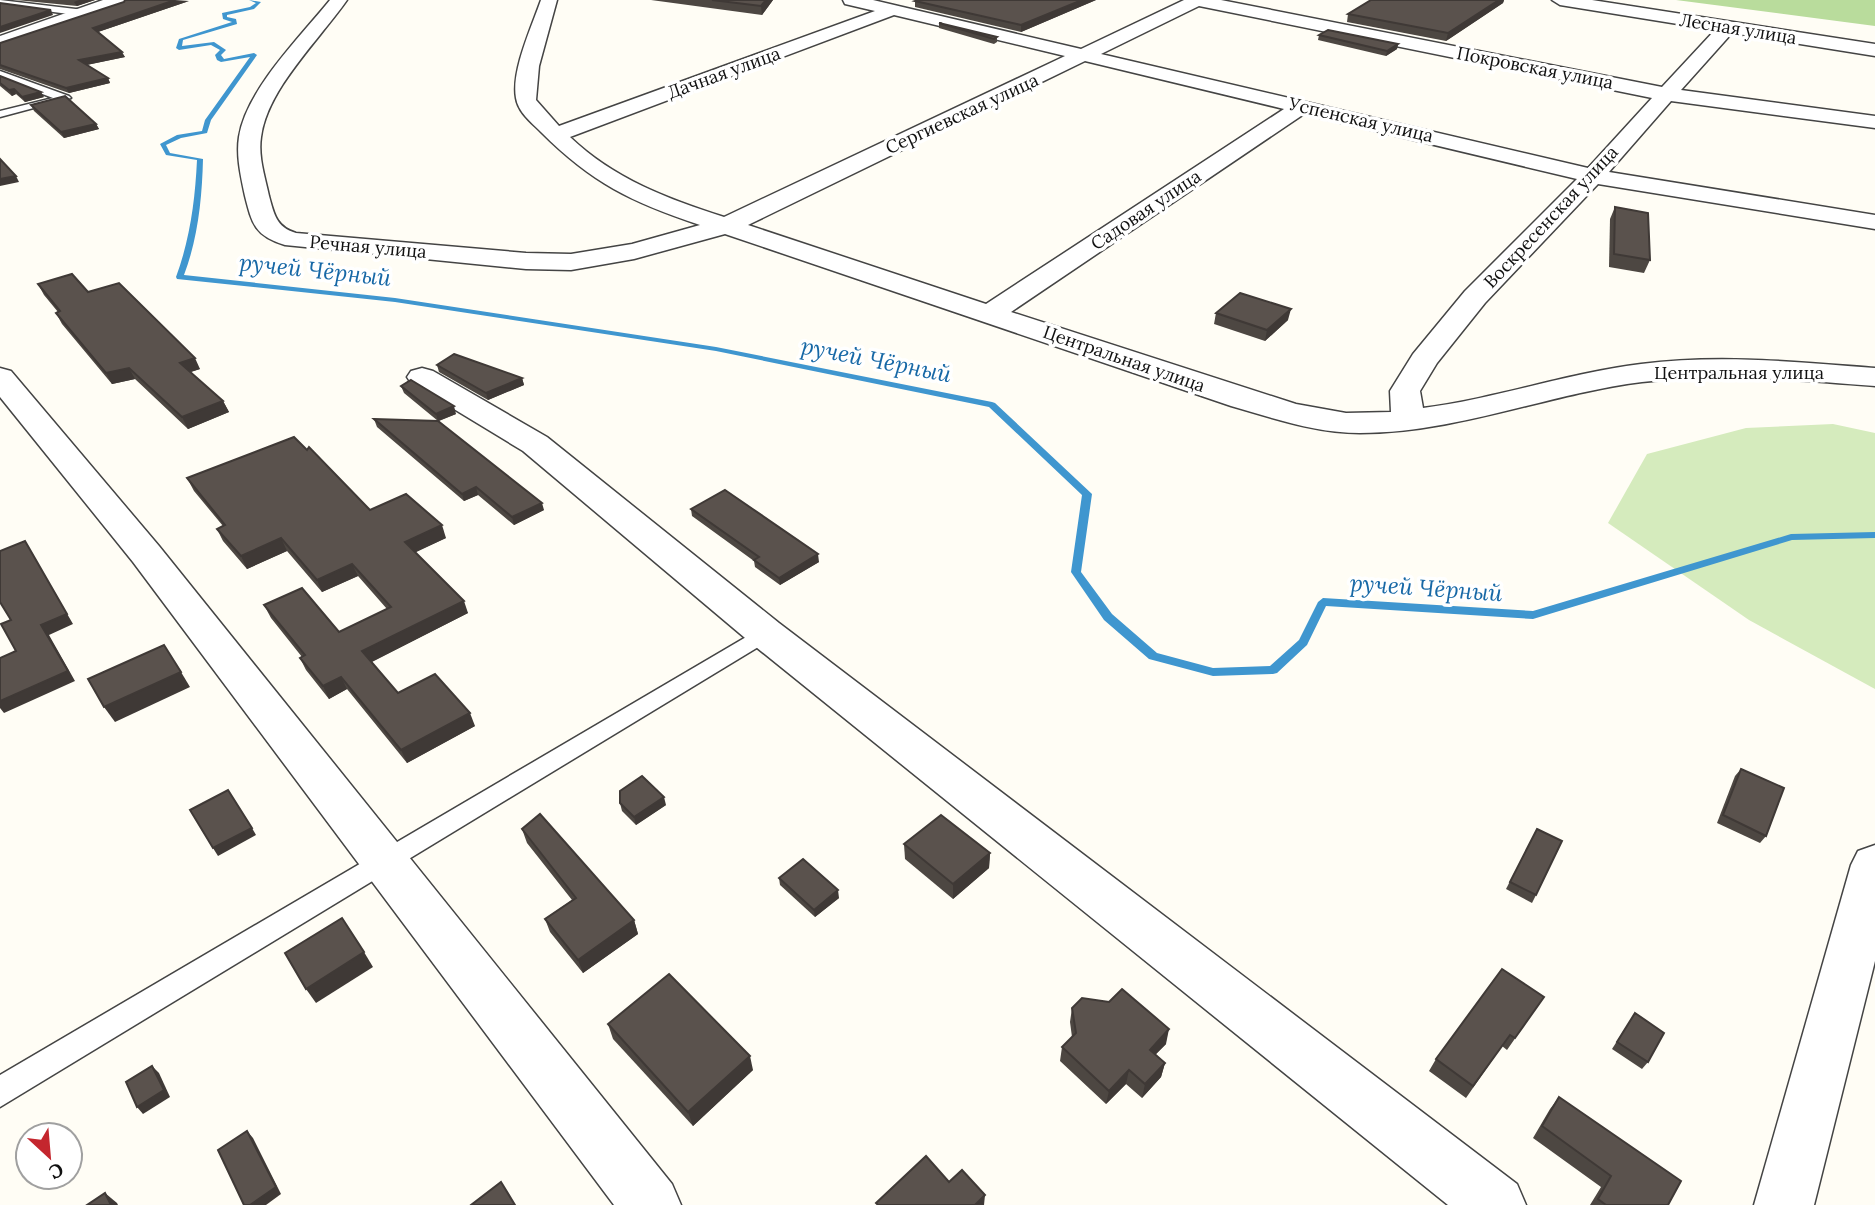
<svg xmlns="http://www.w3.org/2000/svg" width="1875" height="1205" font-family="Lora,serif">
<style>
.green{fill:#d5ebbd}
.forest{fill:#b9dc9c}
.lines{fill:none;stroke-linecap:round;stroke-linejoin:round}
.stream{fill:#3f96cf;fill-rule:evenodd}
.lane-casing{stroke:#444;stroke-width:3}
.street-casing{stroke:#444;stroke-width:3}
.lane{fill:#fff;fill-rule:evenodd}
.street{fill:#fff;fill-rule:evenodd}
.wall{fill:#4d4742}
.shaded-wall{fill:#3f3936}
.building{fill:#5a524d;stroke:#3f3936;stroke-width:2}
.labels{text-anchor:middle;stroke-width:7;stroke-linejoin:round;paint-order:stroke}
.far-street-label{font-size:18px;fill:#111;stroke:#fff}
.water-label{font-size:23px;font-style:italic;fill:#1768a6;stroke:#fff}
</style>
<rect width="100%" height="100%" fill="#fffdf5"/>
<path class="green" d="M1833 424 1875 433V689L1749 620 1608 523 1647 454 1746 428Z"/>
<path class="forest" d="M1676 0H1875V26Z"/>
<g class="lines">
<path class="stream" d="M249 0 261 2 254 9 227 15V17L236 19 237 24 183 40 182 46 214 42 226 50 221 55 224 59 254 53 257 55 211 120 207 133 181 138 166 145 170 153 203 159C202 199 198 238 184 275L395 298 716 347 992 402 995 403 1092 494 1081 572 1112 614 1157 653 1213 668 1270 666 1299 640 1318 602 1323 598 1533 611 1791 534 1875 532V538L1792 540 1533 619 1326 606 1307 645 1277 673 1273 674 1213 676 1149 659 1104 620 1071 572 1082 495 989 407 716 351 395 302 177 279 176 277C190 239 195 201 197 160L166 155 160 144 177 135 202 131 205 120 250 57 221 62 217 60 215 55 220 50 211 45 179 50 176 48 179 39 232 22 223 19 222 13 250 7 256 3Z"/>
<defs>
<g id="lane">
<path d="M0 0 84 10 89 13 84 16 0 5Z"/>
<path d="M0 71 69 96 71 98 0 117V111L53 98 0 78Z"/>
<path d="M765 626 773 628 776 633 773 638 0 1107V1075Z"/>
</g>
<g id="street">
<path d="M103 0H127L125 4 0 47V36Z"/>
<path d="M330 0H347C320 39 267 89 261 137 258 157 265 177 269 196 274 214 276 227 296 233L526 253 571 254 632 244 700 225C631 202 592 183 541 132 531 122 518 112 516 98 511 71 532 26 541 0H557L539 66 536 100 559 126 875 11 845 4 843 0H873L1081 49 1184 0H1221L1662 87 1715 30 1560 5 1552 0H1592L1875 44V56L1732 33 1681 90 1875 116V128L1671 101 1609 172 1875 215V229L1598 184 1485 303 1437 363 1420 391 1423 408C1496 399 1567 373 1641 364 1719 354 1798 362 1875 368V386C1798 380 1719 373 1642 382 1547 394 1457 433 1360 433 1316 433 1273 418 1231 406L725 234 634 259 571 270 526 269 285 245C255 236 252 224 245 196 241 177 236 156 239 137 246 90 301 36 330 0ZM1199 6 1652 98 1588 168 1101 54ZM894 15 1065 56 724 217C668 199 614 179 570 137ZM1085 61 1284 109 986 304 748 225ZM1304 114 1577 179 1465 291 1413 354 1390 391 1391 412 1346 413 1296 404 1011 312Z"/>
<path d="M0 368 11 371 159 546 672 1184 681 1205H614L133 562 0 397Z"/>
<path d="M422 368 433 371 547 437 779 623 1517 1184 1526 1205H1448L751 643 523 451 411 383 407 377 411 371Z"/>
<path d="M1875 845V961L1814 1205H1754L1851 865 1858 851Z"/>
</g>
</defs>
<use href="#lane" class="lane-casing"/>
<use href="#street" class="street-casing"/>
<use href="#lane" class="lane"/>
<use href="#street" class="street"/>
</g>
<g class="wall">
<path d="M16 0H95L77 6Z"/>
<path d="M651 0H773L762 15Z"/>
<path d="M1096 0 1021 32 915 7V1Z"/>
<path d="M1371 0H1504L1503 3 1446 41 1347 22 1348 14Z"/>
<path d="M189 1 98 32 125 57 86 65 108 78 110 83 69 93 0 69V43Z"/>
<path d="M939 23 997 37V42L994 44 939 28Z"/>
<path d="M1319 35 1398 44 1397 49 1386 56 1318 40Z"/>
<path d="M0 76 44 97 25 102 16 94 12 96 0 86Z"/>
<path d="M31 105 96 124 99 129 64 138 34 111Z"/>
<path d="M1615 207 1650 260 1644 273 1609 267 1610 219Z"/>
<path d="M38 284 88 292 200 369 190 372 223 401 229 412 188 429 135 379 112 384 62 324 56 313 58 312 44 295Z"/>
<path d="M1216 313 1288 320 1265 341 1214 324Z"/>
<path d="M437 365 522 378 524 385 488 400 439 372Z"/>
<path d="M401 386 456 414 439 421 544 510 514 525 478 495 464 501 377 427 374 419 438 421 404 393Z"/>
<path d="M187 478 370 510 446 538 415 552 468 613 371 662 398 693 475 726 407 763 347 689 329 699 306 670 300 658 302 657 271 618 264 605 339 632 387 609 358 576 322 592 287 551 247 569 223 541 217 529 223 526 194 491Z"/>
<path d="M691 509 819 562 780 585 755 567 754 561 692 516Z"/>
<path d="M1741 769 1766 836 1760 843 1717 823 1735 776Z"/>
<path d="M620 803 666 805 636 825 622 811Z"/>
<path d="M522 829 634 920 638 934 583 973 550 932 545 919 572 900 527 843Z"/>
<path d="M1537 829 1536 895 1532 903 1506 889Z"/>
<path d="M904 844 990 853 989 868 953 899 905 859Z"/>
<path d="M779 878 839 898 815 917 780 885Z"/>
<path d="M1544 997 1507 1050 1502 1046 1466 1098 1429 1071 1436 1059Z"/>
<path d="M1072 1008 1166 1044 1155 1055 1165 1063 1161 1077 1142 1098 1126 1084 1106 1104 1060 1061 1062 1047 1072 1037 1070 1022Z"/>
<path d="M1635 1013 1648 1062 1642 1069 1612 1049Z"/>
<path d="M608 1024 753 1070 693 1126 613 1039Z"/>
<path d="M1559 1097 1668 1205H1590L1601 1187 1533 1138 1550 1109Z"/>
</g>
<g class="shaded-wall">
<path d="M79 0H95L77 6 74 2Z"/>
<path d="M175 0 189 1 95 33 93 28Z"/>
<path d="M766 0H773L762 15 761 6Z"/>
<path d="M1082 0H1096L1021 32V25Z"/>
<path d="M1499 0H1504L1503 3 1446 41 1448 33Z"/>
<path d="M51 10 53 15 0 33V27Z"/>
<path d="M1398 44 1397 49 1386 56 1387 51Z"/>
<path d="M122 52 125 57 82 66 79 60Z"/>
<path d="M108 78 110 83 69 93 66 88Z"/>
<path d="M14 89 16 94 12 96 9 90Z"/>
<path d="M41 92 44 97 25 102 22 97Z"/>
<path d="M96 124 99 129 64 138 61 132Z"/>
<path d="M16 176 19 182 0 186V179Z"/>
<path d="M1291 309 1288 320 1265 341 1267 330Z"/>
<path d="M195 358 200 369 185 374 180 363Z"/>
<path d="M129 368 135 379 112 384 106 373Z"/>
<path d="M522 378 524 385 488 400 486 393Z"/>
<path d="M223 401 229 412 188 429 182 417Z"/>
<path d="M454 406 456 414 438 421 436 414Z"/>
<path d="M476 487 478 495 464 501 462 494Z"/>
<path d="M542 503 544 510 514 525 512 517Z"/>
<path d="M442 525 446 538 410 555 405 542Z"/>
<path d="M281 538 287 551 247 569 241 556Z"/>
<path d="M25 541 73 624 49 635 75 681 4 713 0 708V701L41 625Z"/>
<path d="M818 554 819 562 780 585 779 578Z"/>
<path d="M352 564 358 576 322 592 317 580Z"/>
<path d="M464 601 468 613 368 664 362 651Z"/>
<path d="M181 672 190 687 115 722 104 707Z"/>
<path d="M341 677 347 689 329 699 323 686Z"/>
<path d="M470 713 475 726 407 763 401 750Z"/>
<path d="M664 797 666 805 636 825 634 817Z"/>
<path d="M252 828 256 835 218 856 213 848Z"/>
<path d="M990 853 989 868 953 899V884Z"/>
<path d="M838 890 839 898 815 917 814 910Z"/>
<path d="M634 920 638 934 583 973 578 960Z"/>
<path d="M364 952 373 967 316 1003 306 989Z"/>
<path d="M1169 1029 1166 1044 1146 1064 1150 1050Z"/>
<path d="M750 1056 753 1070 693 1126 688 1112Z"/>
<path d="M1165 1063 1161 1077 1142 1098 1145 1084Z"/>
<path d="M152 1066 159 1073 170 1097 143 1114 137 1107Z"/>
<path d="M1129 1070 1126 1084 1106 1104 1109 1091Z"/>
<path d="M247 1131 253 1138 281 1194 266 1205H250Z"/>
<path d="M105 1193 117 1203 118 1205H111Z"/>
<path d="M985 1195 984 1205H975Z"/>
</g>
<g class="building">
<path d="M125 0H175L93 28 122 52 79 60 108 78 66 88 0 65V43L124 2Z"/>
<path d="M712 0H766L761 6Z"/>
<path d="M918 0H1082L1021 25 915 1Z"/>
<path d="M1371 0H1499L1448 33 1348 14Z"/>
<path d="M0 3 51 10 0 27Z"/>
<path d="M939 23 997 37 994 39Z"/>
<path d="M1328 30 1398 44 1387 51 1319 35Z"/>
<path d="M0 76 41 92 22 97 14 89 9 90 0 83Z"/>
<path d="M65 96 96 124 61 132 31 105Z"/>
<path d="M0 159 16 176 0 179Z"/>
<path d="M1615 207 1648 213 1650 260 1614 254Z"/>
<path d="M72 274 88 292 119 283 195 358 180 363 223 401 182 417 129 368 106 373 56 313 60 311 38 284Z"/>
<path d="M1240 293 1291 309 1267 330 1216 313Z"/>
<path d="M454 354 522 378 486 393 437 365Z"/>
<path d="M411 380 454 406 436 414 401 386Z"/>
<path d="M374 419 438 421 542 503 512 517 476 487 462 494Z"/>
<path d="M294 437 307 450 309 447 370 510 406 494 442 525 405 542 464 601 362 651 398 693 435 674 470 713 401 750 341 677 323 686 300 658 305 655 264 605 302 588 339 632 391 607 352 564 317 580 281 538 241 556 217 529 225 525 187 478Z"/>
<path d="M725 490 818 554 779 578 754 560 759 557 691 509Z"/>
<path d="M25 541 67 614 41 625 68 671 0 701V658L16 651 1 624 11 620 0 602V551Z"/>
<path d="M164 645 181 672 104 707 88 679Z"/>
<path d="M1741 769 1784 788 1766 836 1723 815Z"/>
<path d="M642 776 664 797 634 817 620 803V791Z"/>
<path d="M228 790 252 828 213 848 190 810Z"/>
<path d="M540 814 634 920 578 960 545 919 576 898 522 829Z"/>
<path d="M941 815 990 853 953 884 904 844Z"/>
<path d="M1537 829 1562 841 1536 895 1510 882Z"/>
<path d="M803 859 838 890 814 910 779 878Z"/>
<path d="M342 918 364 952 306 989 285 953Z"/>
<path d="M1502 969 1544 997 1515 1038 1510 1035 1473 1086 1436 1059Z"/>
<path d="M669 974 750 1056 688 1112 608 1024Z"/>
<path d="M1122 989 1169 1029 1150 1050 1165 1063 1145 1084 1129 1070 1109 1091 1062 1047 1076 1033 1072 1008 1082 998 1109 1002Z"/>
<path d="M1635 1013 1664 1033 1648 1062 1617 1042Z"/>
<path d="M152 1066 164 1090 137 1107 126 1082Z"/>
<path d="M1559 1097 1681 1181 1668 1205H1606L1598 1199 1611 1176 1542 1126Z"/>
<path d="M247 1131 276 1187 250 1205H244L218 1150Z"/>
<path d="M926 1156 949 1182 962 1170 985 1195 975 1205H878L876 1203Z"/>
<path d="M501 1182 515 1205H471Z"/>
<path d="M105 1193 111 1205H87Z"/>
</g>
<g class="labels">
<g class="far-street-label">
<text transform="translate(1738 29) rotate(9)" y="6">Лесная улица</text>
<text transform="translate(1535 68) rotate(11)" y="6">Покровская улица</text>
<text transform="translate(724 73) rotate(-20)" y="6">Дачная улица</text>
<text transform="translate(962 114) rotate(-25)" y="6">Сергиевская улица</text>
<text transform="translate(1361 120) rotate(13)" y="6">Успенская улица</text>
<text transform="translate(1146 210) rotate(-34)" y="6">Садовая улица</text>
<text transform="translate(1551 217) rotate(-47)" y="6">Воскресенская улица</text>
<text transform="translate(368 247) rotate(5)" y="6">Речная улица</text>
<text transform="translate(1124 359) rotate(19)" y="6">Центральная улица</text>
<text x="1739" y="379">Центральная улица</text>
</g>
<g class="water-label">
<text transform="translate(315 270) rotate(6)" y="8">ручей Чёрный</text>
<text transform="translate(876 360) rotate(11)" y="8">ручей Чёрный</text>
<text transform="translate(1426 588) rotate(4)" y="8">ручей Чёрный</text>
</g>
</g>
<g transform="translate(49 1156) rotate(154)"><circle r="33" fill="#ffffff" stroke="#a0a0a0" stroke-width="2"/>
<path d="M0-5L12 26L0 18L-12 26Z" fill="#c4262e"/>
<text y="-10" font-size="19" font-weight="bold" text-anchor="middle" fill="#111111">С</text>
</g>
</svg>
